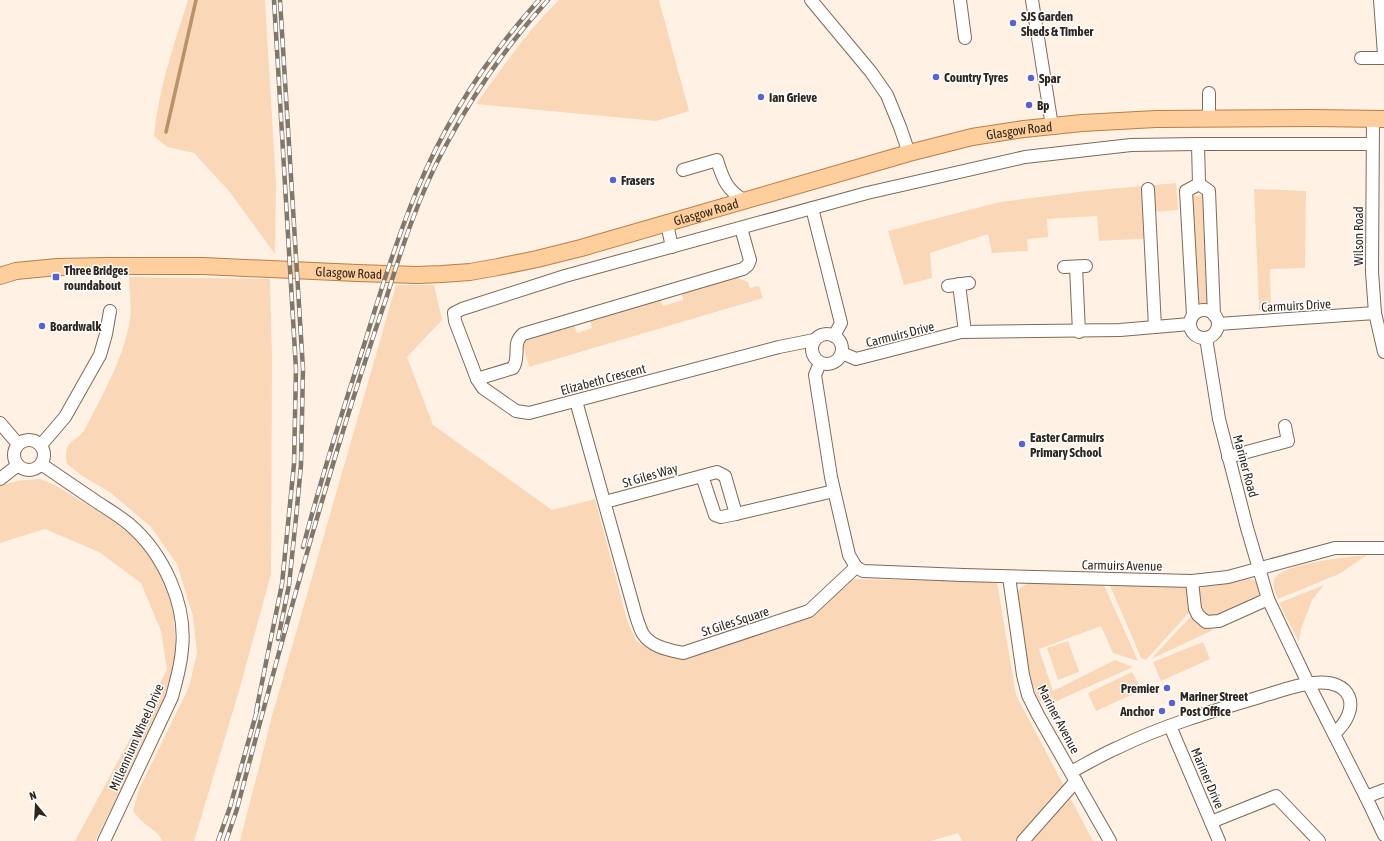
<svg xmlns="http://www.w3.org/2000/svg" width="1384" height="841" font-family="'Asap Condensed',sans-serif">
<style>
.green{fill:#f9d7b7}
.lines{fill:none;stroke-linecap:round;stroke-linejoin:round}
.stream{stroke:#b9916b;stroke-width:3.5}
.minor-casing{stroke:#7d6a58;stroke-width:14}
.major-casing{stroke:#b67f45;stroke-width:18}
.minor{stroke:#fff;stroke-width:12}
.major{stroke:#fece9c;stroke-width:16}
.rail-casing{stroke:#80776d;stroke-width:4.5}
.rail{stroke:#fff;stroke-width:3;stroke-dasharray:9;stroke-linecap:butt}
.poi-dot{fill:#5762d9;stroke:#fff;stroke-width:1.5}
.labels{text-anchor:middle;stroke-width:3;stroke-linejoin:round;paint-order:stroke}
.poi-label{font-size:13px;font-weight:bold;fill:#2f271f;stroke:#fff;text-anchor:start}
.street-label{font-size:13px;fill:#2f271f;stroke:#fff}
</style>
<rect width="100%" height="100%" fill="#fff2e5"/>
<g class="green">
<path d="M188 0H265L276 184 275 254 229 191 194 153 167 147 154 136C158 91 174 44 188 0Z"/>
<path d="M559 0H659L689 111 656 121 476 104C502 68 527 31 559 0Z"/>
<path d="M1176 183 1178 210 1152 212 1154 238 1099 241 1097 216 1047 219 1048 237 1027 239 1028 251 992 253 988 234 930 253 932 278 904 285 888 231 1000 202 1087 191Z"/>
<path d="M1254 189 1306 191 1305 268 1270 269 1271 309 1259 310Z"/>
<path d="M1203 195 1209 305H1199L1193 196Z"/>
<path d="M129 277 270 279 272 360 271 574 239 691 194 841H162C157 829 149 829 142 821 138 818 136 814 133 811L139 789 189 687 197 653 193 616 177 564 151 527 111 493 81 475 67 464C62 437 78 444 86 427 104 392 123 359 130 320 132 307 129 291 129 277Z"/>
<path d="M735 277 748 282 750 288 759 286 763 298 529 367 523 345 528 339 574 325 577 333 592 328 590 320 660 299 663 306 683 300 682 293Z"/>
<path d="M396 285H434L442 320 407 357 433 425 552 510 595 499 627 620 636 641 652 650 679 658 813 615 849 579 997 582 1016 695 1093 841H962L958 833 931 841H240L272 716Z"/>
<path d="M40 479 55 485 132 532 165 578 173 604 176 653 172 680 147 736 95 841H75L167 670 161 631 141 583 99 552 45 529 0 543V485L24 480Z"/>
<path d="M1367 555 1339 574 1278 599C1276 594 1272 587 1274 581 1278 563 1350 557 1367 555Z"/>
<path d="M1246 578C1260 580 1264 589 1255 600L1212 618C1201 613 1195 600 1199 589L1207 585Z"/>
<path d="M1037 582 1103 583 1138 661 1113 653 1101 626 1039 649 1053 691 1115 660 1133 667 1050 704 1039 701 1027 670 1017 593C1021 584 1028 584 1037 582Z"/>
<path d="M1109 583 1189 585 1193 608 1146 660 1141 658Z"/>
<path d="M1324 585 1312 600 1301 629 1299 642 1279 603Z"/>
<path d="M1193 614 1213 630 1151 659Z"/>
<path d="M1068 641 1079 672 1058 680 1047 648Z"/>
<path d="M1203 642 1210 659 1161 681 1153 662Z"/>
<path d="M1132 672 1142 690 1096 711 1088 693Z"/>
</g>
<g class="lines">
<path class="stream" d="M166 132 196 0"/>
<defs>
<g id="minor">
<path d="M811 0 871 72 887 95 900 127 909 153"/>
<path d="M960 0 965 38"/>
<path d="M1032 0 1052 126"/>
<path d="M1380 0 1384 54"/>
<path d="M1361 58H1384"/>
<path d="M1209 119V93"/>
<path d="M1373 119 1372 272 1375 313 1384 352"/>
<path d="M1198 144 1199 184"/>
<path d="M683 170 717 160C723 180 727 190 745 201"/>
<path d="M1199 184 1209 191 1214 315"/>
<path d="M1148 189 1155 327"/>
<path d="M812 208 841 323 834 336"/>
<path d="M667 224 672 247"/>
<path d="M1064 267 1086 266"/>
<path d="M1076 267 1079 332"/>
<path d="M959 284 965 332"/>
<path d="M948 286 969 283"/>
<circle cx="1204" cy="324" r="14"/>
<path d="M1193 315 1186 191 1199 184"/>
<path d="M1218 324 1375 313"/>
<circle cx="827" cy="349" r="15"/>
<path d="M1206 338 1219 419 1247 528 1268 599 1308 683 1366 797 1384 835"/>
<path d="M814 340 779 347 529 413 516 411 483 388 477 379 455 321 454 313 462 309 565 276 867 193 1025 157 1131 145 1198 144H1372"/>
<path d="M842 353 856 359 961 332 1120 330 1190 324"/>
<path d="M820 363 815 375 831 477 849 555 856 567"/>
<path d="M477 379 513 368C521 356 511 344 523 334L743 269 748 265 750 260 741 228"/>
<path d="M576 401 636 616C638 622 640 629 643 634 651 647 670 650 683 653L809 611 856 567"/>
<path d="M0 423 18 444"/>
<circle cx="29" cy="455" r="15"/>
<path d="M41 445 65 417 100 355 106 334 110 311"/>
<path d="M1228 457 1288 441 1285 426"/>
<path d="M41 464C59 476 76 488 94 500 106 508 118 515 129 524 163 553 187 604 182 649 181 666 176 681 172 697L104 841"/>
<path d="M717 472 725 476 736 514 721 517 715 515 702 476Z"/>
<path d="M0 479 18 465"/>
<path d="M605 502 702 476"/>
<path d="M736 514 834 491"/>
<path d="M856 567 863 571 963 575 1192 581 1228 577 1335 548H1384"/>
<path d="M1009 577 1023 675 1028 695 1038 715 1110 841"/>
<path d="M1192 581 1195 609 1198 615 1206 622 1219 621 1268 599"/>
<path d="M1170 726 1219 841"/>
<path d="M1071 772C1086 764 1101 755 1117 748 1162 726 1212 711 1260 697 1277 692 1295 685 1313 683 1352 678 1363 708 1334 734"/>
<path d="M1366 797 1384 790"/>
<path d="M1211 822 1276 796 1319 841"/>
<path d="M1023 841 1076 781"/>
</g>
<g id="major">
<path id="s1" d="M0 276 16 271 57 267 105 266H203L357 273 417 275 442 274 470 272 498 267 537 259 581 248 909 153 972 137 1024 129 1082 123 1156 119 1313 118 1384 119"/>
</g>
</defs>
<use href="#minor" class="minor-casing"/>
<use href="#major" class="major-casing"/>
<use href="#minor" class="minor"/>
<use href="#major" class="major"/>
<defs>
<g id="rail">
<path d="M303 547C321 479 342 412 364 345 380 293 396 241 417 190 446 120 488 56 539 0"/>
<path d="M278 639 289 585 296 518 301 465 303 369 280 0"/>
<path d="M256 712 282 584 294 464 296 369 274 0"/>
<path d="M218 841 230 807 258 707"/>
<path d="M226 841 237 809C272 676 308 543 349 412 361 374 373 336 386 299 402 247 419 195 445 147 473 94 507 45 548 0"/>
</g>
</defs>
<use href="#rail" class="rail-casing"/>
<use href="#rail" class="rail"/>
</g>
<g class="poi-dot">
<circle cx="1013" cy="23" r="4"/>
<circle cx="936" cy="77" r="4"/>
<circle cx="1031" cy="78" r="4"/>
<circle cx="761" cy="97" r="4"/>
<circle cx="1029" cy="105" r="4"/>
<circle cx="613" cy="180" r="4"/>
<rect x="52" y="273" width="8" height="8" rx="2"/>
<circle cx="42" cy="326" r="4"/>
<circle cx="1022" cy="444" r="4"/>
<circle cx="1167" cy="688" r="4"/>
<circle cx="1172" cy="703" r="4"/>
<circle cx="1162" cy="711" r="4"/>
</g>
<g class="labels">
<g class="poi-label">
<text x="1021" y="21">SJS Garden<tspan x="1021" dy="15">Sheds &amp; Timber</tspan></text>
<text x="944" y="82">Country Tyres</text>
<text x="1039" y="83">Spar</text>
<text x="769" y="102">Ian Grieve</text>
<text x="1037" y="110">Bp</text>
<text x="621" y="185">Frasers</text>
<text x="64" y="275">Three Bridges<tspan x="64" dy="15">roundabout</tspan></text>
<text x="50" y="331">Boardwalk</text>
<text x="1030" y="442">Easter Carmuirs<tspan x="1030" dy="15">Primary School</tspan></text>
<text x="1159" y="693" text-anchor="end">Premier</text>
<text x="1180" y="701">Mariner Street<tspan x="1180" dy="15">Post Office</tspan></text>
<text x="1154" y="716" text-anchor="end">Anchor</text>
</g>
<g class="street-label">
<text dy="5" stroke="none"><textPath href="#s1" startOffset="1039">Glasgow Road</textPath></text>
<text dy="5" stroke="none"><textPath href="#s1" startOffset="715">Glasgow Road</textPath></text>
<text transform="translate(1358 236) rotate(-90)" y="5">Wilson Road</text>
<text dy="5" stroke="none"><textPath href="#s1" startOffset="350">Glasgow Road</textPath></text>
<text transform="translate(1296 305) rotate(-3)" y="5">Carmuirs Drive</text>
<text transform="translate(900 334) rotate(-14)" y="5">Carmuirs Drive</text>
<text transform="translate(603 379) rotate(-15)" y="5">Elizabeth Crescent</text>
<text transform="translate(1246 466) rotate(75)" y="5">Mariner Road</text>
<text transform="translate(650 475) rotate(-16)" y="5">St Giles Way</text>
<text transform="translate(1122 565) rotate(1)" y="5">Carmuirs Avenue</text>
<text transform="translate(735 621) rotate(-18)" y="5">St Giles Square</text>
<text transform="translate(1059 719) rotate(62)" y="5">Mariner Avenue</text>
<text transform="translate(136 737) rotate(-66)" y="5">Millennium Wheel Drive</text>
<text transform="translate(1208 778) rotate(67)" y="5">Mariner Drive</text>
</g>
</g>
<g transform="translate(36 805) rotate(342)" stroke="#ffffff" stroke-width="3" paint-order="stroke">
<path d="M0-3L7 15L0 10L-7 15Z" fill="#2f271f"/>
<text y="-6" font-size="11" font-weight="bold" text-anchor="middle" fill="#2f271f">N</text>
</g>
</svg>
